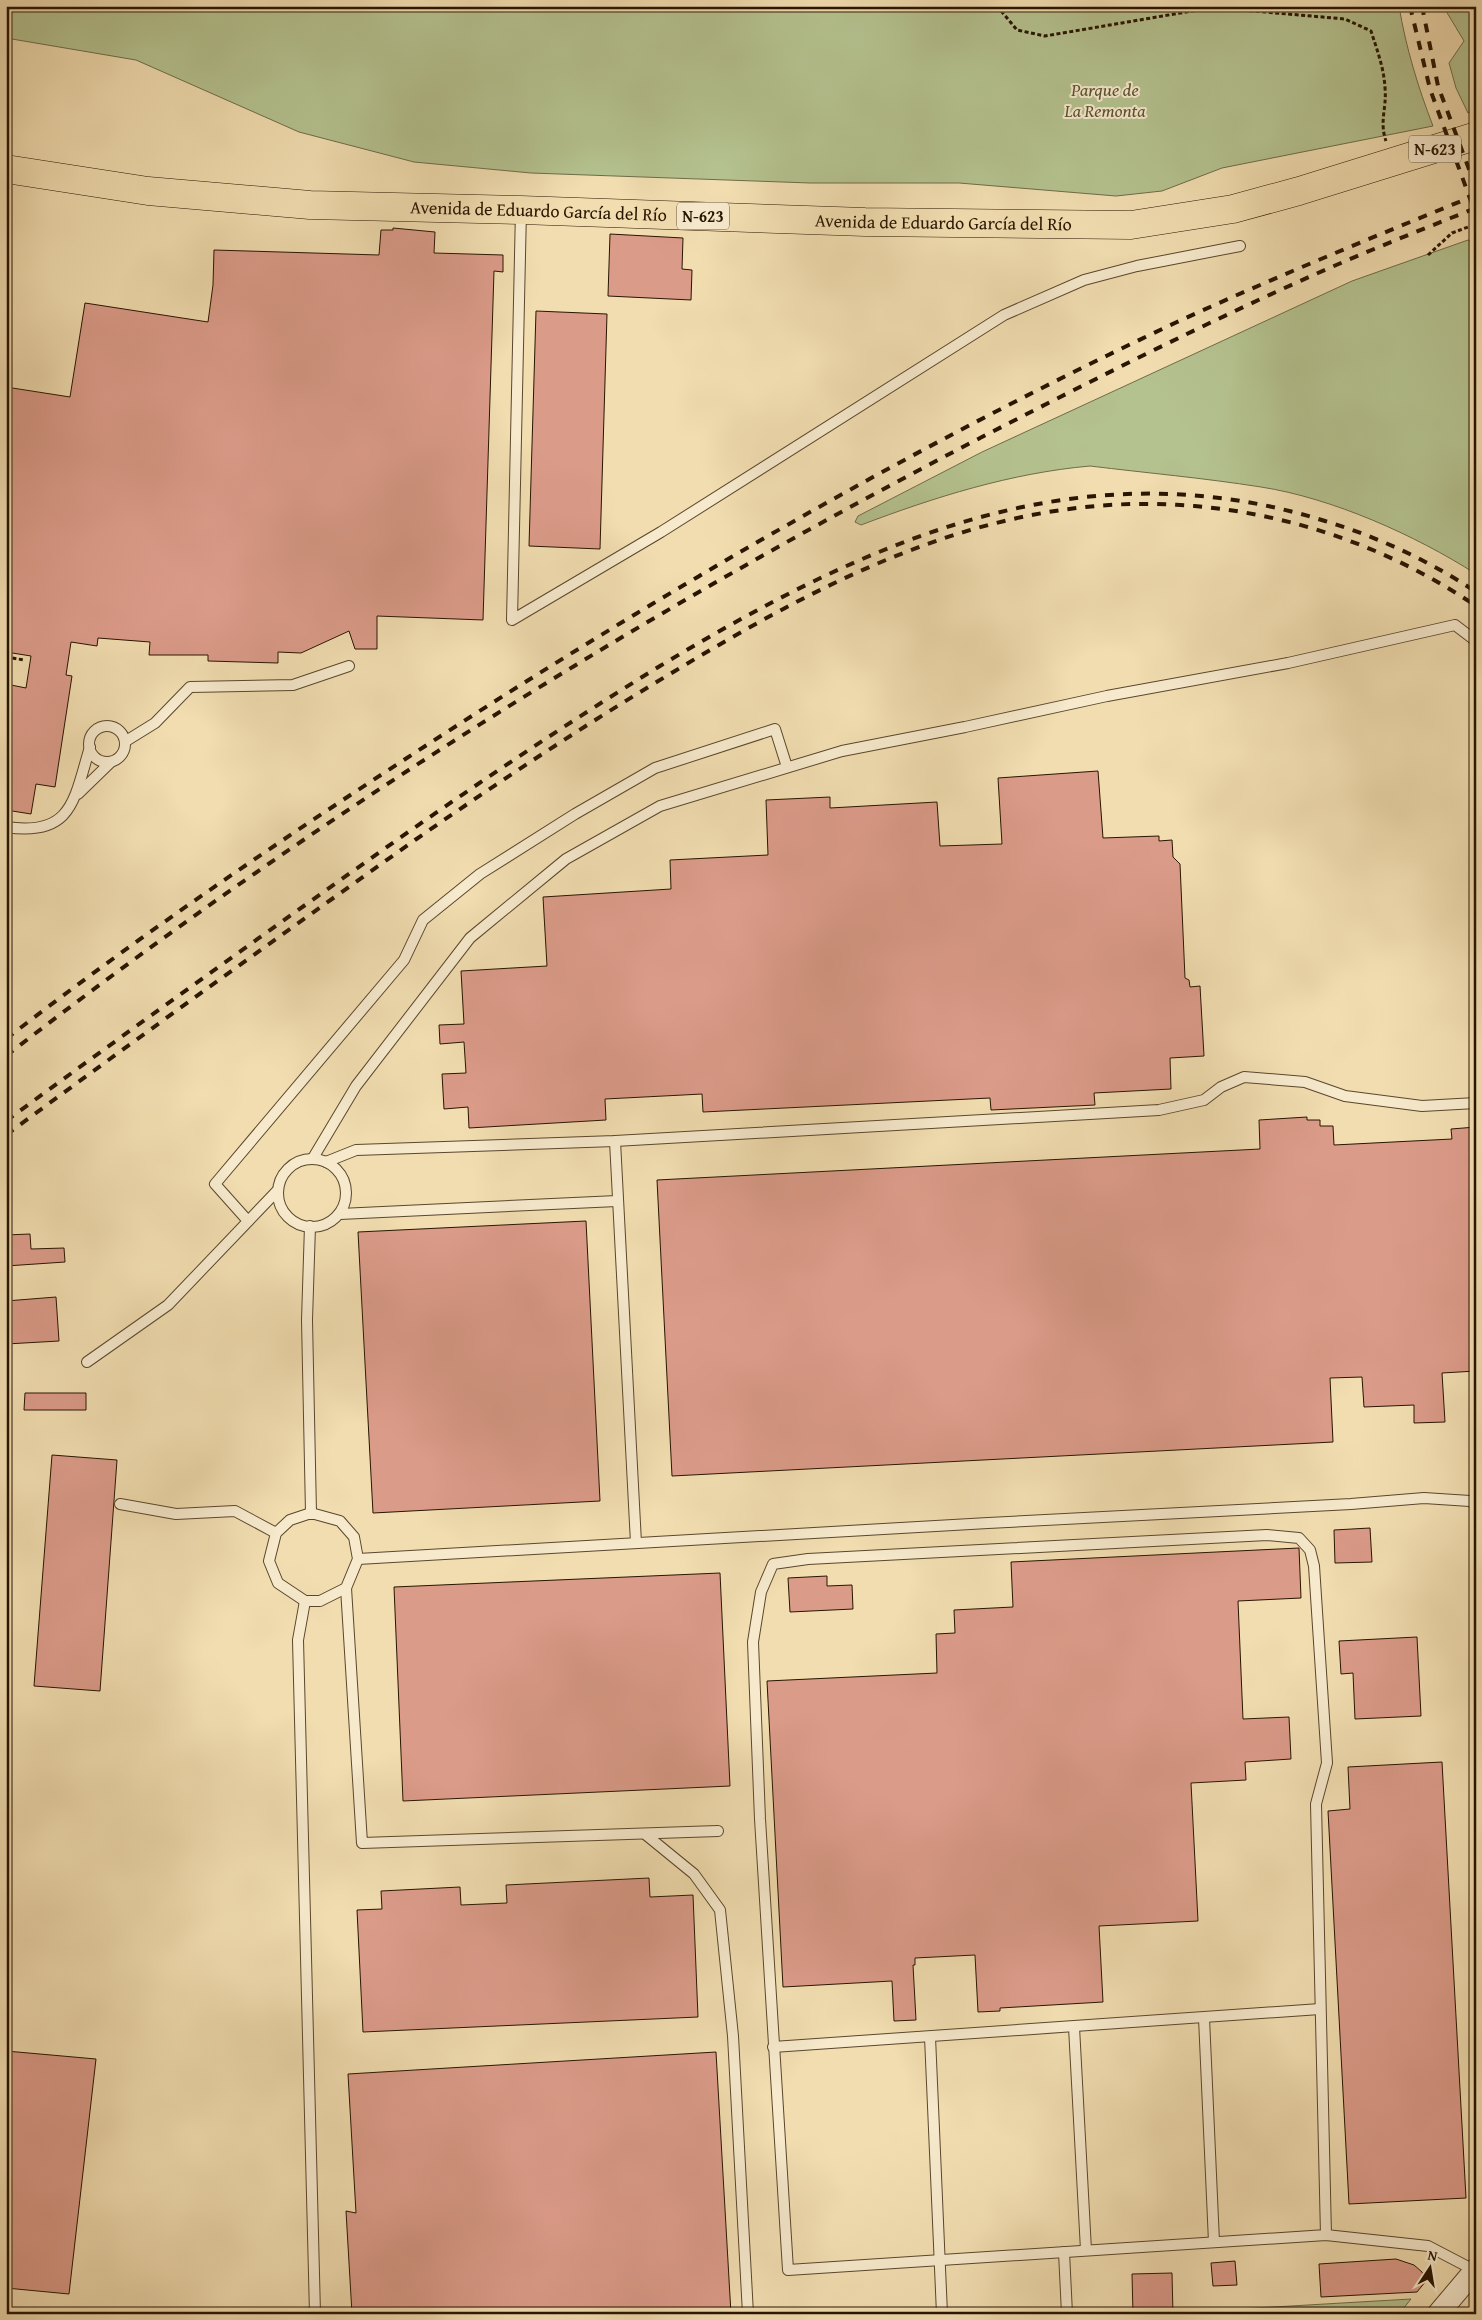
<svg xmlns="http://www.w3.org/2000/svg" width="1482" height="2320" font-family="'Gentium Book Plus',serif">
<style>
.green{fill:#b4c28f;stroke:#6e6c48}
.building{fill:#db9b89;stroke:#281500}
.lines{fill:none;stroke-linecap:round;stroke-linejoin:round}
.service-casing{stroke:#5a472c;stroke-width:12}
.minor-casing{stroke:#5a472c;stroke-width:23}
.trunk-casing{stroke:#281500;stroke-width:29}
.path{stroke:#281500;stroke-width:3;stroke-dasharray:4 2.5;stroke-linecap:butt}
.service{stroke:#f6e9cc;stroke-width:10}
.minor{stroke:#f6e9cc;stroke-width:21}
.trunk{stroke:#f1ddb0;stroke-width:28}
.rail{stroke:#281500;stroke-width:4;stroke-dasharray:9 9;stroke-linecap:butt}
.labels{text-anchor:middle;stroke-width:4;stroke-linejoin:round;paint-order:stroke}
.shield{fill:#f6e9cc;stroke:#66553d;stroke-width:1}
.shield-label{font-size:16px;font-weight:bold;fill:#281500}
.park-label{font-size:18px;font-style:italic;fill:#595232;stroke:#f6e9cc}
.street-label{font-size:18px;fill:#281500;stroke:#f6e9cc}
</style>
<rect width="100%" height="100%" fill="#f1ddb0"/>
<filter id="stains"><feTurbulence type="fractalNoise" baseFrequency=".004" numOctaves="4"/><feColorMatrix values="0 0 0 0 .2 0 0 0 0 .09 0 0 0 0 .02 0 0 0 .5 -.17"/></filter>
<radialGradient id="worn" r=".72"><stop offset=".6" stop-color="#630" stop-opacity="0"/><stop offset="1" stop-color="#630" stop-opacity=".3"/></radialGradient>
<g class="green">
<path d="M6 6H1399C1406 48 1418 87 1433 126L1222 168 1162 191 1116 196 959 183H810L531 173 414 162 299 132 136 60 6 38Z"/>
<path d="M1443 6H1476V110L1468 113 1456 88 1449 63 1464 41Z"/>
<path d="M1468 240 1476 244V574C1415 535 1332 498 1261 487 1204 478 1147 473 1090 466 1011 473 935 497 861 525L855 522 858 516 982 452 1352 281Z"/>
<path d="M1411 2299 1399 2314H1239V2309Z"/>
</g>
<g class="building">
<path d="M393 228 435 232 434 253 503 255V272L494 271 483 620 377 616V649H355L349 631 301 653 278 652V663L208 661V655H149L150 642 98 638 97 646 71 642 66 675 72 676 55 787 36 784 31 814 6 810V684L26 688 31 656 6 652V387L70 397 85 303 208 322 213 285 214 250 379 255 381 230H393Z"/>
<path d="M610 234 683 238 682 269 692 270 691 300 608 296Z"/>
<path d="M536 311 607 314 600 549 529 546Z"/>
<path d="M1098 771 1103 838 1159 836V841L1172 840 1173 857 1180 864 1185 978 1189 980 1190 987 1200 986 1204 1056 1170 1058 1171 1089 1094 1093 1095 1105 991 1110 990 1098 703 1112 702 1094 683 1095 605 1099 606 1120 469 1128 468 1107 444 1109 442 1074 466 1073 464 1042 440 1044 439 1025 464 1024 461 971 547 966 543 897 671 889 670 860 768 855 766 800 830 797V808L937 802 940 846 1002 844 998 778Z"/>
<path d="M1307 1117V1120H1320V1126H1333L1334 1145 1452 1139 1451 1129 1476 1127V1371L1442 1373 1445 1422 1414 1423V1405L1364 1407 1362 1377 1330 1378 1333 1442 672 1476 657 1180 1260 1149 1259 1120Z"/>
<path d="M586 1221 600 1501 373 1513 358 1232Z"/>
<path d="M30 1234 31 1249 64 1248 65 1262 6 1266V1235Z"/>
<path d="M56 1297 59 1341 6 1344V1301Z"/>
<path d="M25 1393H86V1410H24Z"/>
<path d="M52 1455 117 1460 100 1691 34 1686Z"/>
<path d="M1370 1528 1372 1562 1335 1563 1334 1530Z"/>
<path d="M1299 1548 1301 1598 1238 1601 1243 1719 1289 1717 1291 1759 1245 1762 1246 1780 1191 1783 1198 1921 1099 1926 1103 2002 1000 2008V2011L978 2012 975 1955 915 1958V1965H913L916 2020 894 2021 892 1981 783 1987 767 1681 937 1673 936 1634 955 1633 954 1610 1013 1607 1011 1562Z"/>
<path d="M720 1573 730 1786 403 1801 394 1587Z"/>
<path d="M827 1576V1586L852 1585 853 1609 790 1612 788 1578Z"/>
<path d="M1417 1637 1421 1716 1355 1719 1353 1673 1341 1674 1339 1641Z"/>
<path d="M1442 1762 1466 2198 1349 2204 1328 1811 1350 1809 1348 1767Z"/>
<path d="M649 1878 650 1897 693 1895 698 2017 363 2032 357 1910 382 1909 381 1891 460 1887 461 1905 507 1903 506 1885Z"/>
<path d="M6 2051 96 2059 69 2294 6 2288Z"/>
<path d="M716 2052 731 2314H352L346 2211 356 2213 348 2074Z"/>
<path d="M1396 2259 1414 2265 1422 2272 1426 2281 1417 2292 1321 2297 1319 2264Z"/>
<path d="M1235 2261 1237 2285 1213 2286 1211 2263Z"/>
<path d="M1172 2273 1173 2314H1133L1132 2274Z"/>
</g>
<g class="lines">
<defs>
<g id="service">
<path d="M521 210 512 620 661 532 1004 315 1084 280 1137 266 1240 246"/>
<circle cx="107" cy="744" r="18"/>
<path d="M126 741 155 723 190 687 293 685 349 666"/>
<path d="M78 794 111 762"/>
<path d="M6 827C73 837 74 799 90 747"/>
<path d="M615 1141 636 1543"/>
<path d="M313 1158 356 1086 470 938 566 859 660 806 842 751 965 727 1107 696 1288 663 1455 625 1476 641"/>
<circle cx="312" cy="1193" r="34"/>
<path d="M326 1162 356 1150 615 1141 1159 1110 1204 1100 1221 1087 1244 1077 1305 1082 1345 1096 1422 1106 1476 1103"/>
<path d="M340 1214 617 1201"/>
<path d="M248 1221 215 1184 404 960 423 920 480 874 575 814 655 768 775 729 787 767"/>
<path d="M310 1226 307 1320 311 1513"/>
<path d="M87 1362 168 1305 277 1191"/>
<path d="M120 1504 176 1514 235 1511 276 1533"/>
<path d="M311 1513 340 1521 354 1537 358 1559 346 1588 320 1601H305L278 1583 269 1561 276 1533 290 1520Z"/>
<path d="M358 1559 988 1523 1351 1504 1424 1498 1470 1501 1476 1505"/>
<path d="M346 1588 362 1843 718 1831"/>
<path d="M305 1601 298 1640 315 2314"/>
<path d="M645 1834 694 1874 720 1910 733 2036 748 2314"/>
<path d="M1204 2018 1214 2242"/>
<path d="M1074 2027 1086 2250"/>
<path d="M930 2037 942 2314"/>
<path d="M773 2047 1320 2009"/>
<path d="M1326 2235 1316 1804 1327 1763 1314 1566 1310 1550 1299 1538 1267 1535 808 1559 773 1564 761 1592 753 1642 760 1819 788 2270 1326 2235 1428 2246 1474 2270"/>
<path d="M1064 2252 1067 2314"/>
</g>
<path id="minor" d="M1438 2314 1476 2269"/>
<g id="trunk">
<path id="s1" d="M6 169 148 191 310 205 521 210 865 222 1131 225 1233 209 1299 191 1476 136"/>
</g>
</defs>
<use href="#service" class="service-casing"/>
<use href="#minor" class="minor-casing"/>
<use href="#trunk" class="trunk-casing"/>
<g class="path">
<path d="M997 6 1017 30 1045 36 1204 9 1242 10 1345 19 1371 31C1377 50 1384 68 1385 88 1387 108 1379 121 1386 141"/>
<path d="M1428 255 1452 233 1476 224"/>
<path d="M6 657 24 660"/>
</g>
<use href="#service" class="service"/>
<use href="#minor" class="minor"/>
<use href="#trunk" class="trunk"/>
<g class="rail">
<path d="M1410 6 1430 89 1472 204"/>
<path d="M1422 6 1438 86 1476 188"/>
<path d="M6 1039C144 932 288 835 433 741 672 586 920 443 1177 322 1275 277 1376 236 1476 195"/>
<path d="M6 1056C310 820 639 615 980 438 1091 381 1203 324 1318 273 1370 250 1423 229 1476 208"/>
<path d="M6 1121C134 1027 264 934 394 842 481 781 569 722 660 666 867 541 1080 444 1325 521 1378 537 1430 561 1476 592"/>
<path d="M6 1135C142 1035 278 937 415 840 500 781 586 724 675 671 799 596 931 525 1077 508 1216 491 1360 527 1476 606"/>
</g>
</g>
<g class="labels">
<g class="shield">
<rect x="1409" y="135.5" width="52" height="27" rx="4"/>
<rect x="677" y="202.5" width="52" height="27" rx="4"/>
</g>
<g class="shield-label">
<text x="1435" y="155">N-623</text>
<text x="703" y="222">N-623</text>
</g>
<g class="park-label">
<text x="1105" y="96">Parque de<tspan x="1105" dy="21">La Remonta</tspan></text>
</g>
<g class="street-label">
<text dy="6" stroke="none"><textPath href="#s1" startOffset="535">Avenida de Eduardo García del Río</textPath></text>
<text dy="6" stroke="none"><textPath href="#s1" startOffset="940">Avenida de Eduardo García del Río</textPath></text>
</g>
</g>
<rect width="1482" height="2320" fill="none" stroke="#f1ddb0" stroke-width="25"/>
<rect x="8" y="8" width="1467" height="2305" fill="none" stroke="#281500" stroke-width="2.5"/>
<rect x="12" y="12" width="1457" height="2295" fill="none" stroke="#281500"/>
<g transform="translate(1430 2268) rotate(12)" stroke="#f6e9cc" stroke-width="4" paint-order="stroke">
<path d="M0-4L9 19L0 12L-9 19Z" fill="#281500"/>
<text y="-8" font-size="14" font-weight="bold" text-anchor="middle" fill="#281500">N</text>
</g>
<rect width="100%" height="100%" filter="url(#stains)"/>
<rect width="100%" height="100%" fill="url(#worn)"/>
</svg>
